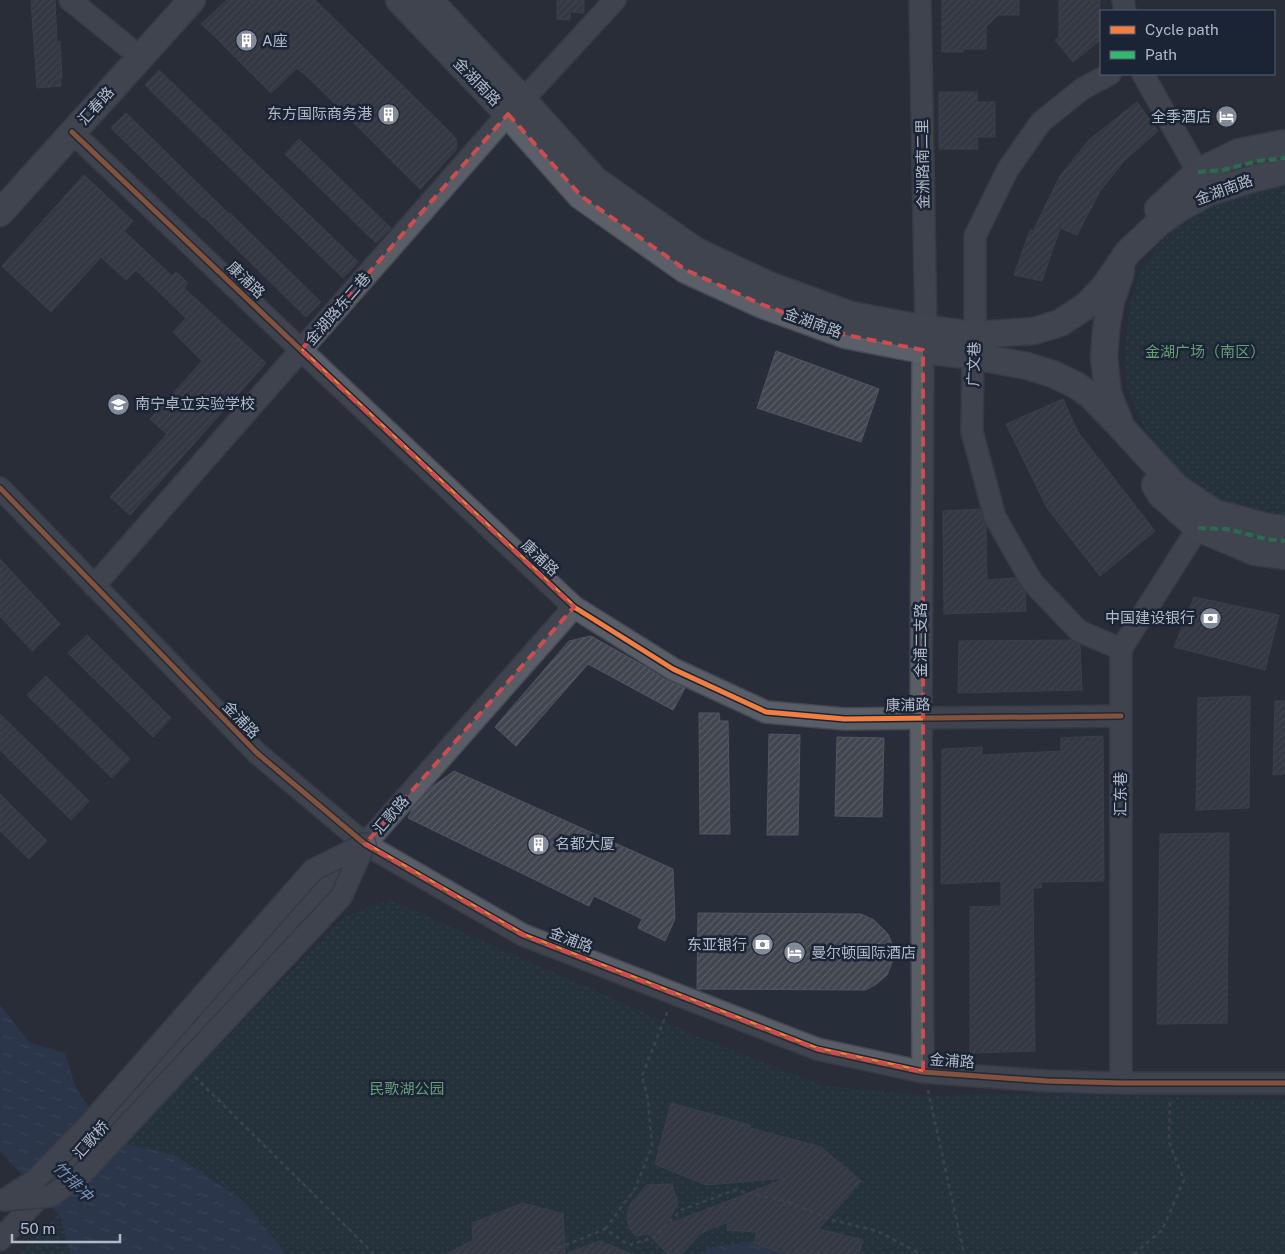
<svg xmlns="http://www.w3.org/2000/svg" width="1285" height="1254" font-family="'Public Sans','Noto Sans SC',sans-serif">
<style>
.park{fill:url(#park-dots)}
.water{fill:url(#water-ripples)}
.building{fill:url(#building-hatch);stroke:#505660}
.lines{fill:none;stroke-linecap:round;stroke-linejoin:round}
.minor-casing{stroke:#454952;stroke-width:24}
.major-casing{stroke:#464b55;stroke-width:29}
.path{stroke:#565c64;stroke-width:2.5;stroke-dasharray:4 4;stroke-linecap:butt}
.minor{stroke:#595d66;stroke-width:21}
.major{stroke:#5b6068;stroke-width:26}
.minor-bridge-casing{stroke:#454952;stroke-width:24;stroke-linecap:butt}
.minor-bridge{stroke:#595d66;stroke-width:21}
.quiet{stroke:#33b770;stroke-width:4;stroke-dasharray:8 4;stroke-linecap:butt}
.cycleway-casing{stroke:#1b2434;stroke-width:8}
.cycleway{stroke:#f27e40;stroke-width:5}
.marked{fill:none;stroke:#cd4c50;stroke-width:4;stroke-dasharray:10 6;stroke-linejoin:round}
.labels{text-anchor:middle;stroke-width:5;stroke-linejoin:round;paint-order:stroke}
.poi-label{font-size:15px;fill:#b2baca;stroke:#1b2434;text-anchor:start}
.street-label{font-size:15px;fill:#b2baca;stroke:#1b2434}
.park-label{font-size:15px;fill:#679d77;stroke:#1b2434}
.water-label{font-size:16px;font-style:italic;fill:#788eb4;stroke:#1b2434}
</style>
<defs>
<pattern id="park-dots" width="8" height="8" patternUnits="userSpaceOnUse" patternTransform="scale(1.25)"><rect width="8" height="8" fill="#25393f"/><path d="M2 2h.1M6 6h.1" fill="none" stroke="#425459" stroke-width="1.8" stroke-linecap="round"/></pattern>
<pattern id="water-ripples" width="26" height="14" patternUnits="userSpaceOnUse" patternTransform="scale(1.25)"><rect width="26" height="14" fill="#324262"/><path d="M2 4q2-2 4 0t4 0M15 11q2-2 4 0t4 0" fill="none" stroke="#4d5b77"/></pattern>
<pattern id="building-hatch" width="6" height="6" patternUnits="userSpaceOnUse" patternTransform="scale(1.25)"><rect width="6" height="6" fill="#40454e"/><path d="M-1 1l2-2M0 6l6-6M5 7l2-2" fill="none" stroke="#595e66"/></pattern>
</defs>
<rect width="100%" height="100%" fill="#282e39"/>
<g class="park">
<path d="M1285 188V515L1270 513 1235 505 1205 492 1184 479 1161 456 1143 425 1127 386 1125 348 1130 305 1139 274 1157 247 1176 228 1197 212 1227 199 1253 190Z"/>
<path d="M390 900 699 1037 824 1086 922 1095 1068 1094 1285 1100V1254H20L344 916Z"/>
</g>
<g class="water">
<path d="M0 1005 30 1043 65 1053 75 1086 90 1109 128 1145 175 1155 243 1201 286 1254H71L60 1216 0 1151Z"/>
<path d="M748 1242 783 1254H704L707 1248Z"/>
</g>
<g class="building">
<path d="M31 0H55L57 42H60L62 78H60L61 86 37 88Z"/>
<path d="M227 0H315L452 134 456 139 457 144 456 150 420 189 313 82 297 68 271 93 208 30 201 24Z"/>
<path d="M557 0H584V13L570 12V20L557 19Z"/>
<path d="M942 0H1019V15H998L986 27V49H963V52H942Z"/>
<path d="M1059 0H1100L1099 41 1073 62 1055 40 1059 37Z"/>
<path d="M159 70 358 262 343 278 145 85Z"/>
<path d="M939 92H977V102H995V137H977L978 149H939Z"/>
<path d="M1137 102 1158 131 1124 161 1100 191 1077 235 1060 228 1042 281 1014 275 1030 230 1033 231 1060 176 1089 140Z"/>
<path d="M126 113 229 214 230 213 321 302 306 317 204 217 203 218 111 128Z"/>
<path d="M299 139 391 228 376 243 285 154Z"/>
<path d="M84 175 133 221 124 231 172 276 176 272 188 283 184 288 266 363 130 515 110 497 167 434 150 419 202 361 173 332 186 318 136 270 126 280 101 257 51 312 2 266Z"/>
<path d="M776 351 879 389 861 442 757 408Z"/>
<path d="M1063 399 1078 432 1155 531 1100 576 1047 508 1006 424Z"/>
<path d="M980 509 986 526 987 580 1015 578 1025 593 1026 611 944 614 943 511Z"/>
<path d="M0 559 60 624 32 651 0 616Z"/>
<path d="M1194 597 1279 615 1265 670 1174 647Z"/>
<path d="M87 635 171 718 153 737 68 653Z"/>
<path d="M591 636 644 666 666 680 685 688 673 710 588 664 516 746 495 727 569 641Z"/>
<path d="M1071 640 1080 645 1082 690 958 693 959 641Z"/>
<path d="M46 676 130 759 112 778 27 695Z"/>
<path d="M1250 696 1249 808 1196 810 1198 698Z"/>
<path d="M1275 701H1285V774L1273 775Z"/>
<path d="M699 713H719L720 721H728L730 834H700Z"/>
<path d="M0 714 89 801 71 820 0 750Z"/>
<path d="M769 734 800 735 798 835H767Z"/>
<path d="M1103 736 1104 881 1041 882V888H1033L1035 1051 970 1053V907L1001 906V881L941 884 942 749 982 747V755L1061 751V738Z"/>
<path d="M837 737 884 738 882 817 835 816Z"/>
<path d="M454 771 673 869 675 919 665 941 638 928 642 919 594 896 589 906 408 818 413 808 432 787Z"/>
<path d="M0 794 47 841 29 859 0 831Z"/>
<path d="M1229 833 1227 1023 1157 1024 1160 834Z"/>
<path d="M698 913 861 914 874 920 888 934 893 946V960L887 975 875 985 865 990 697 989Z"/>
<path d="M671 1103 750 1125V1128L821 1147 861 1181 819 1229 863 1240 859 1254H787L754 1244 757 1232 727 1230 728 1222 701 1233 681 1254H668L648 1234 636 1236 629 1227 627 1216 631 1203 647 1185 672 1184 678 1203 666 1225 787 1178 706 1185 655 1164Z"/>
<path d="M523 1203 563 1214 565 1254H447L473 1240 472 1223Z"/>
<path d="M600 1241 631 1254H568V1253Z"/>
</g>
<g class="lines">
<defs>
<g id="minor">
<path d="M70 0 128 47"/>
<path d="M920 0 926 329 923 350 921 717 923 1072"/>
<path d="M1123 0 1125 11"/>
<path d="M1110 74 1082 89 1041 122 1008 169 975 236V335L973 356 972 432 995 517 1032 582 1079 631 1121 649"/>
<path d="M1143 74 1198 172"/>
<path d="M72 132 301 350 574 607 673 669 766 712 845 719 1121 716"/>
<path d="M0 488 257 753 365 844 523 935 817 1049 923 1072 1047 1081 1121 1083H1285"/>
<path d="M94 586 508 114 523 100 615 0"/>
<path d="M1121 1083V649L1198 528"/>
<path d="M0 1240 162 1063 365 844 574 607"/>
</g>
<g id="major">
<path d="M399 0 508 114 581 196 686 270 763 305 846 335 923 350 973 356 1027 366 1053 374 1076 385 1090 395 1122 428 1176 487 1215 513 1268 527 1285 529"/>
<path d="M429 0 523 100 595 180 696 251 771 286 851 315 926 329 975 335 1034 331 1060 323 1086 306 1105 286 1128 252 1159 223 1178 209 1209 192 1256 178 1285 171"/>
<path d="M1158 209 1198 172 1239 152 1285 143"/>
<path d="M0 213 192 0"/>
<path d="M1119 421 1108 393 1104 357 1106 330 1111 301 1121 272"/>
<path d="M1155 485 1160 494 1198 528 1255 552 1285 556"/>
</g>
</defs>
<use href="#minor" class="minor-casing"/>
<use href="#major" class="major-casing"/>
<g class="path">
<path d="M195 1077 374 1254"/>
<path d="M928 1090 964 1254"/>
<path d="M605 1229 635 1189 652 1146 648 1100 642 1076 668 1010"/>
<path d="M543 1254 605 1229 629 1245 655 1237 681 1210 735 1190 786 1201 832 1220 877 1231 921 1254"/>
<path d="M1134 1254 1162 1230 1184 1180 1169 1142 1170 1101"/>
</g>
<use href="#minor" class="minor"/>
<use href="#major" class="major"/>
<defs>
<path id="minor-bridge" d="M365 844 341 897 81 1175 51 1196 4 1200 34 1181 86 1128 313 870Z"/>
</defs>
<use href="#minor-bridge" class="minor-bridge-casing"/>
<use href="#minor-bridge" class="minor-bridge"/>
<g class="quiet">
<path d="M1198 172 1223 170 1258 161 1285 158"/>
<path d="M1198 528 1227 529 1266 539 1285 541"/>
</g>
<defs>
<g id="cycleway">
<path d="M72 132 301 350 574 607 673 669 766 712 845 719 1121 716"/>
<path d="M0 488 257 753 365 844 523 935 817 1049 923 1072 1047 1081 1121 1083H1285"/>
</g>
</defs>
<use href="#cycleway" class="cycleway-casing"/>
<use href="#cycleway" class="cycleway"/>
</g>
<path d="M0 0H1285V1254H0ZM508 114 581 196 686 270 763 305 846 335 923 350V1072L817 1049 523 935 365 844 574 607 301 350Z" fill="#282e39" fill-opacity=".55" fill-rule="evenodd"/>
<path class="marked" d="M508 114 581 196 686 270 763 305 846 335 923 350V1072L817 1049 523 935 365 844 574 607 301 350Z"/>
<defs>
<symbol id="building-disc" viewBox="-11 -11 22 22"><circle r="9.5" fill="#828997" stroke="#1b2434"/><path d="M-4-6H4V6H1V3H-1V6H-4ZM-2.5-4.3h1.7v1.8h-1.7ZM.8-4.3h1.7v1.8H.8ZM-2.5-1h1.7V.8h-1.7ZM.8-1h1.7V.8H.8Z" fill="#fff"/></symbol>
<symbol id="hotel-disc" viewBox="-11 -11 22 22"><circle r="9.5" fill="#828997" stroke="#1b2434"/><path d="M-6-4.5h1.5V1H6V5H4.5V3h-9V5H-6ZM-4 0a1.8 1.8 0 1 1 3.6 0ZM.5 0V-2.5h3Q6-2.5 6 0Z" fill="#fff"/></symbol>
<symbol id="school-disc" viewBox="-11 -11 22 22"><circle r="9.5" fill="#828997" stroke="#1b2434"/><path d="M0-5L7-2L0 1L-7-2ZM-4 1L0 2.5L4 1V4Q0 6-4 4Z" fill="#fff"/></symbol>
<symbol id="bank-disc" viewBox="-11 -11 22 22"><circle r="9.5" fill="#828997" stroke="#1b2434"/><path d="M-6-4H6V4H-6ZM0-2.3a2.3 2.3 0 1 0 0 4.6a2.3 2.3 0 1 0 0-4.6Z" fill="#fff"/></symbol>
</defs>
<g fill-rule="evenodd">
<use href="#building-disc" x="234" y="28" width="25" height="25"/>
<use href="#building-disc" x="376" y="102" width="25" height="25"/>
<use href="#hotel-disc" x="1214" y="104" width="25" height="25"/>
<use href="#school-disc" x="106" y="392" width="25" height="25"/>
<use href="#bank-disc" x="1198" y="606" width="25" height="25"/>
<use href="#building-disc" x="526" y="832" width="25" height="25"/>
<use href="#bank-disc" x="750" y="932" width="25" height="25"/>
<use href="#hotel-disc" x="782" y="940" width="25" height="25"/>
</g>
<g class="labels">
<g class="poi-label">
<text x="262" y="46">A座</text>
<text x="372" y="119" text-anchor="end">东方国际商务港</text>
<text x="1211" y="122" text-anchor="end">全季酒店</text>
<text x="135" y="409">南宁卓立实验学校</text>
<text x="1195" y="623" text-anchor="end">中国建设银行</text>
<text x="555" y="849">名都大厦</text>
<text x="747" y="950" text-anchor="end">东亚银行</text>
<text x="811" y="958">曼尔顿国际酒店</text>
</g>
<g class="street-label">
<text transform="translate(477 82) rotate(46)" y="5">金湖南路</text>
<text transform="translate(96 106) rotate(-48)" y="5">汇春路</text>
<text transform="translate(923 164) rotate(-91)" y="5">金洲路南二里</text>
<text transform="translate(1224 190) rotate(-20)" y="5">金湖南路</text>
<text transform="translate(246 280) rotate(44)" y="5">康浦路</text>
<text transform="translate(338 309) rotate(-49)" y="5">金湖路东二巷</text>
<text transform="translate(813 323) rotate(20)" y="5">金湖南路</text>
<text transform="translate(974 364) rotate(-88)" y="5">广文巷</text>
<text transform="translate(540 558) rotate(43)" y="5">康浦路</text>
<text transform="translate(921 640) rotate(-90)" y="5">金浦二支路</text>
<text transform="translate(908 705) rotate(-1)" y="5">康浦路</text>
<text transform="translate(241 720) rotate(46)" y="5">金浦路</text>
<text transform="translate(1121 794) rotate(-90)" y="5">汇东巷</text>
<text transform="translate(391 815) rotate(-49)" y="5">汇歌路</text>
<text transform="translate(571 940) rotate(21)" y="5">金浦路</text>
<text transform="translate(952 1061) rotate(4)" y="5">金浦路</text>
<text transform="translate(91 1140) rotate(-48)" y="5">汇歌桥</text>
</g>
<g class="park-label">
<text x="1205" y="357">金湖广场（南区）</text>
<text x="407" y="1094">民歌湖公园</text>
</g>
<g class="water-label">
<text transform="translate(73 1181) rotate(45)" y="6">竹排冲</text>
</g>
</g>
<rect x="1100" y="10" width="175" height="65" fill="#1b2434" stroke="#576070"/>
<rect x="1110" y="26" width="25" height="8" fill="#f27e40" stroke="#576070"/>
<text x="1145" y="35" font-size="15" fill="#b2baca">Cycle path</text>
<rect x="1110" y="51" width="25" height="8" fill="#33b770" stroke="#576070"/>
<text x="1145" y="60" font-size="15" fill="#b2baca">Path</text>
<path d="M12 1234v8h108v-8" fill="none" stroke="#b2baca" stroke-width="2.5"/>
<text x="20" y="1234" font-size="15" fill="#b2baca" stroke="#1b2434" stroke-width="4" paint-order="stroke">50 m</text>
</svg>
